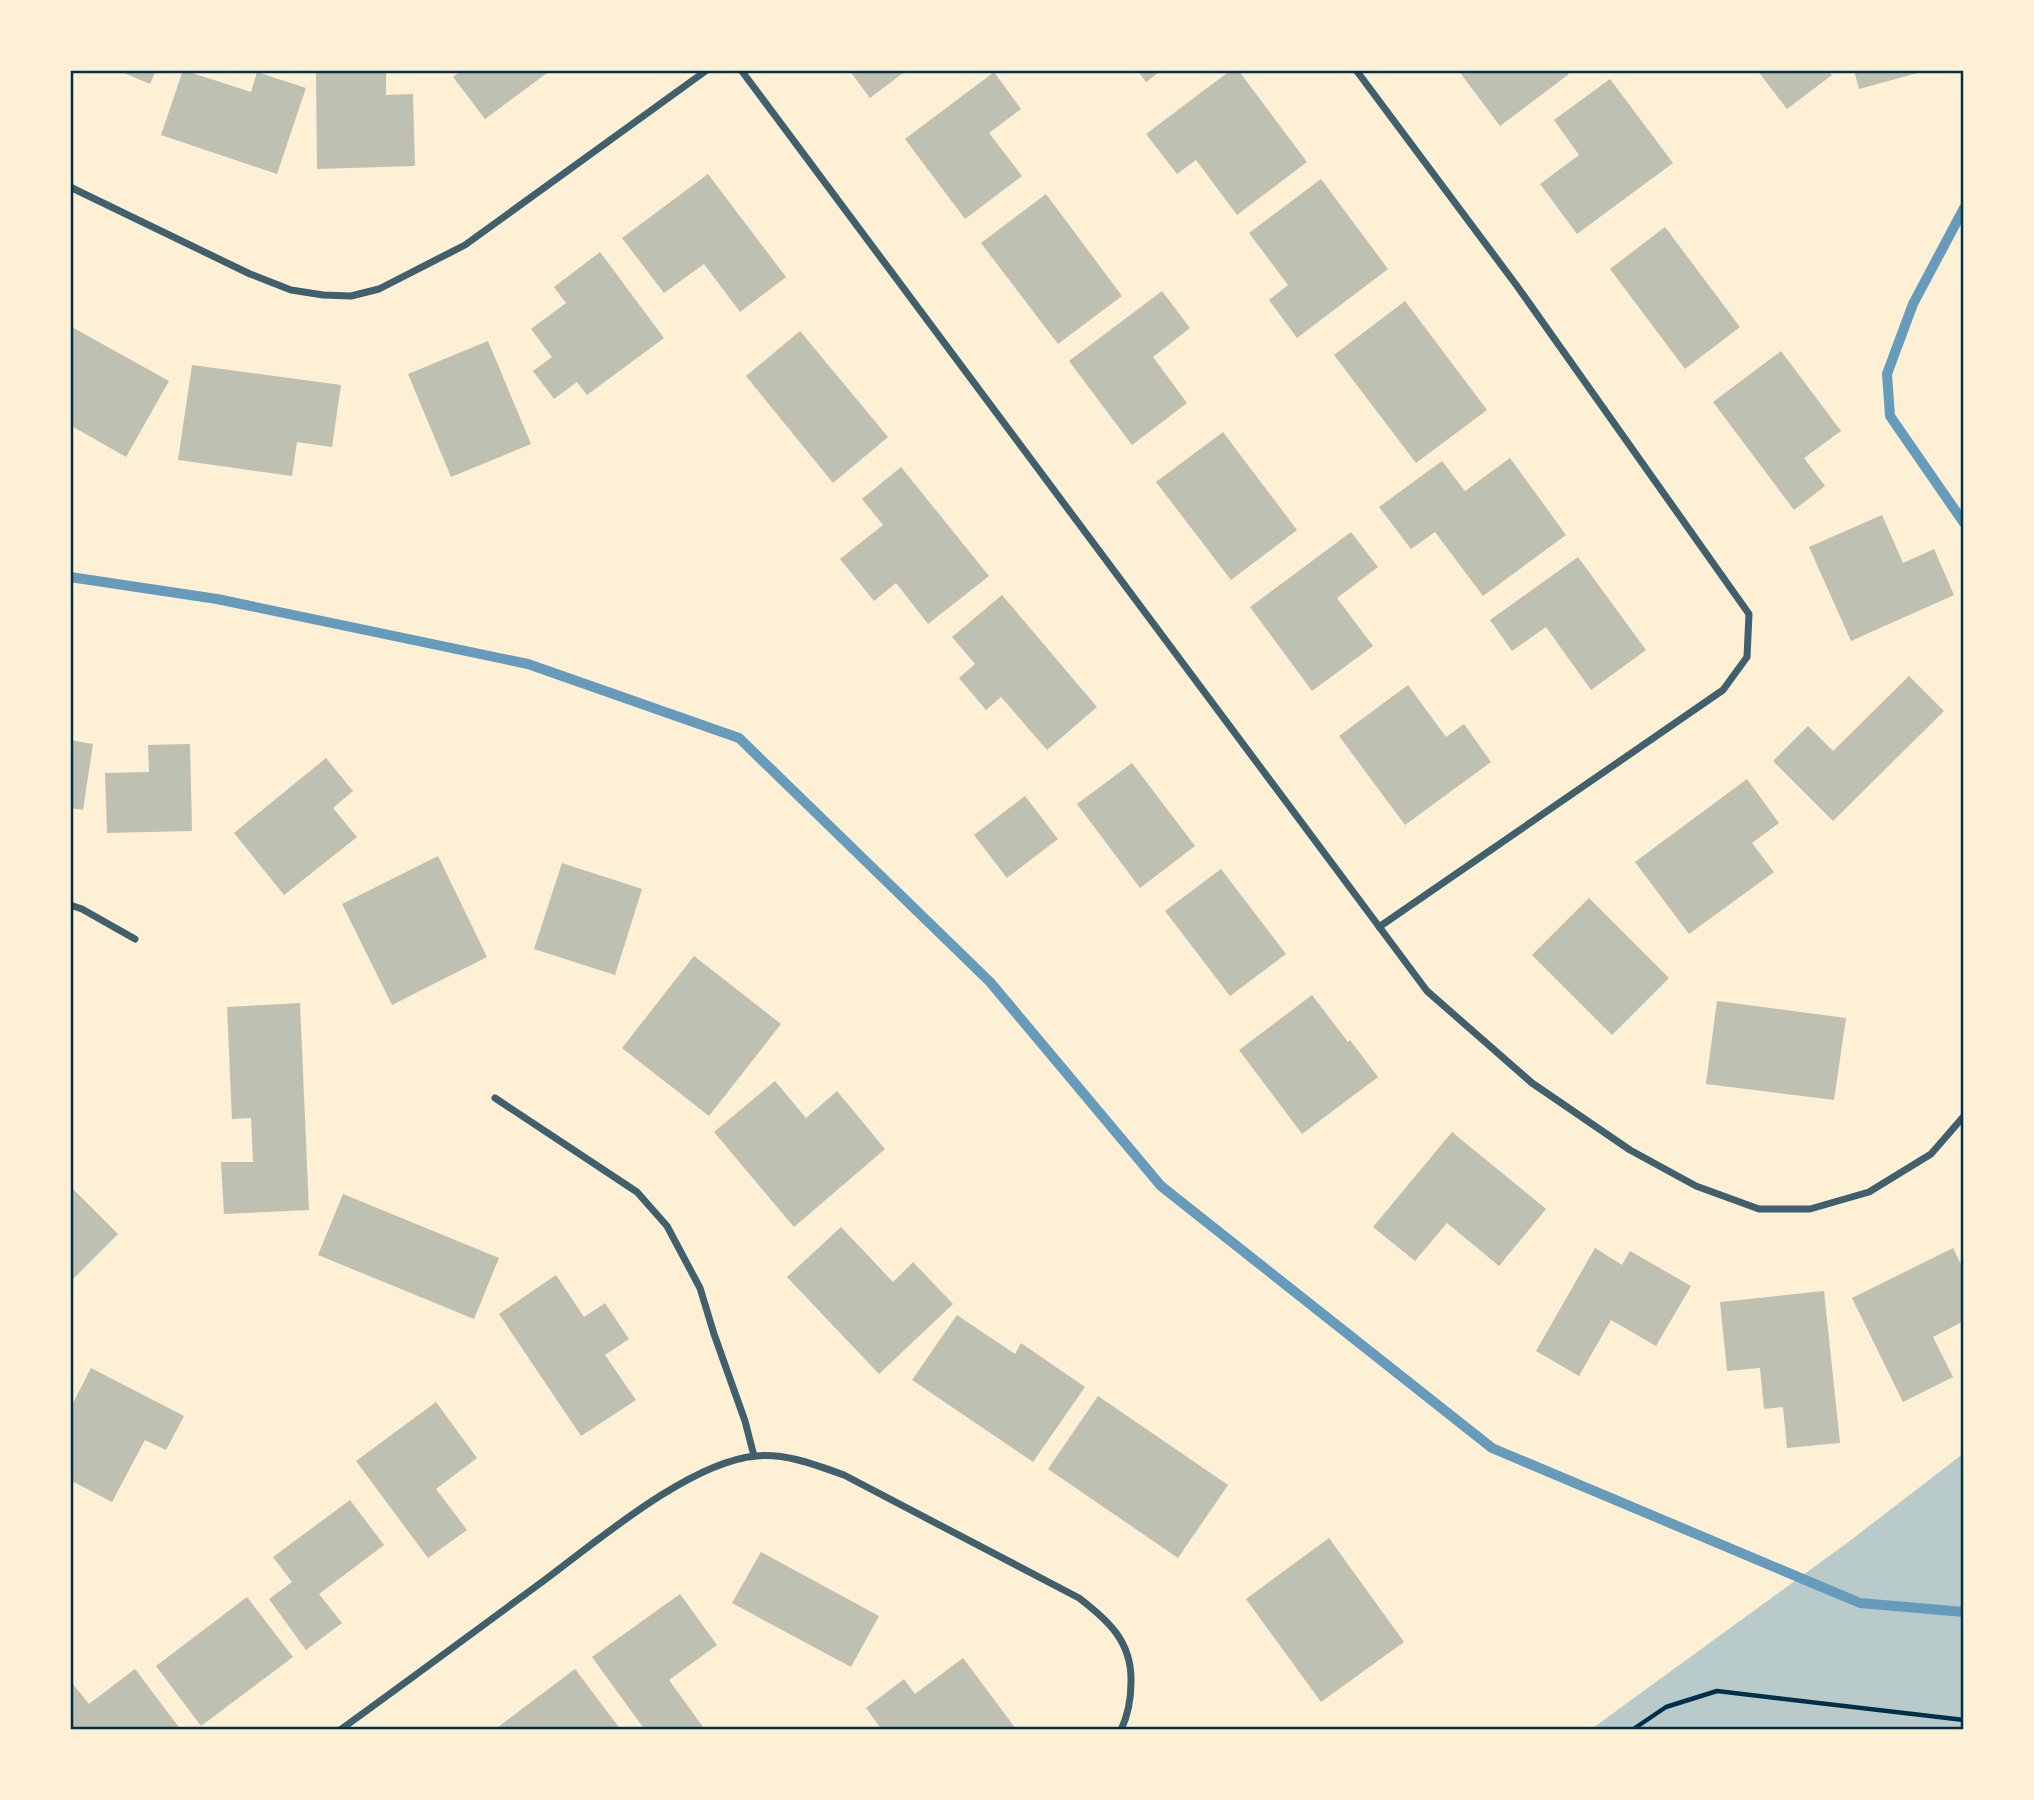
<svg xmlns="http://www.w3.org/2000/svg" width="2034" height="1800" font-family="'Varela Round',sans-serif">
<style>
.green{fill:#b9caca}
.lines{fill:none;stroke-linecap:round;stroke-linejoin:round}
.stream{stroke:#669bbc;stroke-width:10}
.building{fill:#bec0b2}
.path{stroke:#003049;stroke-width:4.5}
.minor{stroke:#3f606c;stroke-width:7}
.neatline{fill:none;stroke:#003049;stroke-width:2.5}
</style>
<rect width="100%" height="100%" fill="#fdf0d5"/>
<path class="green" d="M1964 1453V1730H1590L1851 1540Z"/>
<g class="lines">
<g class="stream">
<path d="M1964 208 1913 304 1887 374 1890 416 1964 523"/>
<path d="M70 577 217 599 528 664 739 738 990 982 1161 1186 1492 1448 1860 1603 1964 1612"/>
</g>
</g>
<g class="building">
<path d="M117 70H156L150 84Z"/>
<path d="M183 70 251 92 257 72 306 88 277 174 161 135Z"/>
<path d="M316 70 386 71V95L413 94 415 166 317 169Z"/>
<path d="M462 70H551L485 119 453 77Z"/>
<path d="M849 70H907L870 98Z"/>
<path d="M1137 70H1162L1146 82Z"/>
<path d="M1231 70H1238L1307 162 1237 215 1196 160 1177 174 1146 134Z"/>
<path d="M1458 70H1566L1569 74 1500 126Z"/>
<path d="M1757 70H1828L1832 75 1787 109Z"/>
<path d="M1854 70H1925V71L1859 89Z"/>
<path d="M994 72 1021 109 989 133 1022 176 965 219 905 139Z"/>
<path d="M1610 79 1673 163 1577 234 1540 184 1579 155 1554 120Z"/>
<path d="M708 174 786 277 740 312 704 264 664 293 622 238Z"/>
<path d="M1321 179 1388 269 1297 338 1269 300 1288 285 1249 233Z"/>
<path d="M1046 194 1122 296 1058 344 981 243Z"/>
<path d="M1665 227 1740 327 1685 369 1610 269Z"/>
<path d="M600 252 664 338 587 395 577 382 554 399 533 371 552 357 531 329 566 303 554 287Z"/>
<path d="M1162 291 1190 328 1153 357 1187 403 1132 445 1069 361Z"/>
<path d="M1405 301 1487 410 1416 463 1334 355Z"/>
<path d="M70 326 169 381 126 457 70 425Z"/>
<path d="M800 331 888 437 833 483 746 376Z"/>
<path d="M488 341 531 444 451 477 408 374Z"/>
<path d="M1781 351 1841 431 1804 458 1825 486 1794 510 1713 402Z"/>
<path d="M192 365 341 385 332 447 297 442 292 476 178 460Z"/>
<path d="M1223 432 1297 530 1231 580 1156 482Z"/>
<path d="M1510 458 1566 535 1483 596 1435 532 1411 549 1379 507 1442 461 1465 491Z"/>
<path d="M901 467 989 576 928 624 896 583 874 601 840 559 883 525 862 499Z"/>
<path d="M1882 515 1903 563 1934 549 1954 595 1851 641 1809 547Z"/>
<path d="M1351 532 1378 567 1337 598 1373 646 1312 691 1250 607Z"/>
<path d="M1578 557 1646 650 1591 690 1546 627 1512 651 1490 620Z"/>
<path d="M1002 595 1097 707 1047 750 1001 697 986 710 959 678 975 664 952 637Z"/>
<path d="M1909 676 1944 711 1833 821 1773 761 1808 726 1833 751Z"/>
<path d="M1408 685 1446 737 1464 724 1491 762 1405 825 1339 736Z"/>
<path d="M70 740 93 744 83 810 70 808Z"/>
<path d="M190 744 192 831 107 833 105 773 149 772 148 745Z"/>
<path d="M326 758 353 791 333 808 357 837 284 895 234 833Z"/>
<path d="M1132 763 1195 846 1140 888 1077 804Z"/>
<path d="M1747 779 1779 823 1752 843 1774 872 1689 934 1635 862Z"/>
<path d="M1025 796 1058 839 1007 878 974 835Z"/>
<path d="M438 856 487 957 392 1005 342 904Z"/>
<path d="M562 863 642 889 615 975 534 949Z"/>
<path d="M1221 869 1286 954 1230 996 1165 911Z"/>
<path d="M1589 898 1669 978 1612 1035 1532 955Z"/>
<path d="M694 956 781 1024 709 1116 622 1048Z"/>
<path d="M1312 995 1348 1042 1350 1040 1378 1077 1302 1134 1239 1050Z"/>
<path d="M1717 1001 1846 1018 1834 1100 1706 1084Z"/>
<path d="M300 1003 309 1210 224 1214 221 1162H253L251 1118 232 1119 227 1007Z"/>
<path d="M775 1081 806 1118 837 1091 885 1149 794 1227 714 1132Z"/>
<path d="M1452 1132 1546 1209 1499 1266 1447 1223 1415 1261 1373 1227Z"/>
<path d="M70 1186 118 1234 70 1282Z"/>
<path d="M343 1194 499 1258 474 1319 318 1255Z"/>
<path d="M841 1227 893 1282 913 1262 953 1304 879 1374 787 1277Z"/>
<path d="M1595 1248 1622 1265 1630 1251 1691 1286 1656 1346 1611 1320 1579 1376 1536 1351Z"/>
<path d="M1953 1248 1964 1270V1321L1933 1337 1953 1377 1903 1402 1852 1298Z"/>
<path d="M556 1275 584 1317 605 1303 629 1339 605 1355 636 1400 581 1436 499 1314Z"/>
<path d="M1824 1291 1840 1443 1787 1448 1783 1407 1764 1409 1760 1368 1727 1371 1720 1302Z"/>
<path d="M957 1315 1015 1354 1021 1343 1085 1387 1033 1462 912 1380Z"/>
<path d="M91 1368 184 1416 166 1450 145 1440 112 1502 70 1480V1409Z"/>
<path d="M1098 1396 1228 1485 1178 1558 1048 1469Z"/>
<path d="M436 1402 477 1458 436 1489 467 1530 428 1558 356 1461Z"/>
<path d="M350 1500 384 1545 319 1594 342 1623 306 1650 269 1599 292 1582 273 1557Z"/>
<path d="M1329 1538 1404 1642 1321 1702 1246 1599Z"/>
<path d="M761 1552 879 1616 851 1667 732 1603Z"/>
<path d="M680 1594 717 1645 669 1680 703 1727 698 1730H645L592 1657Z"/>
<path d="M247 1597 293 1657 201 1726 156 1666Z"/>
<path d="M963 1658 1016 1729 1015 1730H882L866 1708 904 1679 915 1694Z"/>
<path d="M135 1669 181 1730H70V1685L72 1683 89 1704Z"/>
<path d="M575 1669 621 1730H494Z"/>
</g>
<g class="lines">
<path class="path" d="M1632 1730 1666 1707 1717 1691 1964 1720"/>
<g class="minor">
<path d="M741 70 1427 991 1532 1083 1630 1150 1696 1186 1759 1209H1810L1869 1192 1931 1154 1964 1116"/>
<path d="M1356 70 1517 286 1749 614 1747 657 1723 690 1379 927"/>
<path d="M70 187 250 274 291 290 323 295 351 296 379 289 465 245 707 70"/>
<path d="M70 905 82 909 135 939"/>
<path d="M495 1098 637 1192 667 1226 700 1288 714 1334 745 1421 754 1456"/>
<path d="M340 1730C408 1681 475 1631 542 1582 596 1542 689 1462 756 1456 786 1453 816 1465 844 1475L1079 1598C1109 1621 1132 1642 1131 1682 1131 1699 1128 1715 1121 1730"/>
</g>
</g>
<rect width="2034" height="1800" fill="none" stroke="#fdf0d5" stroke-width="144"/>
<rect x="72" y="72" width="1890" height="1656" class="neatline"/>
</svg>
